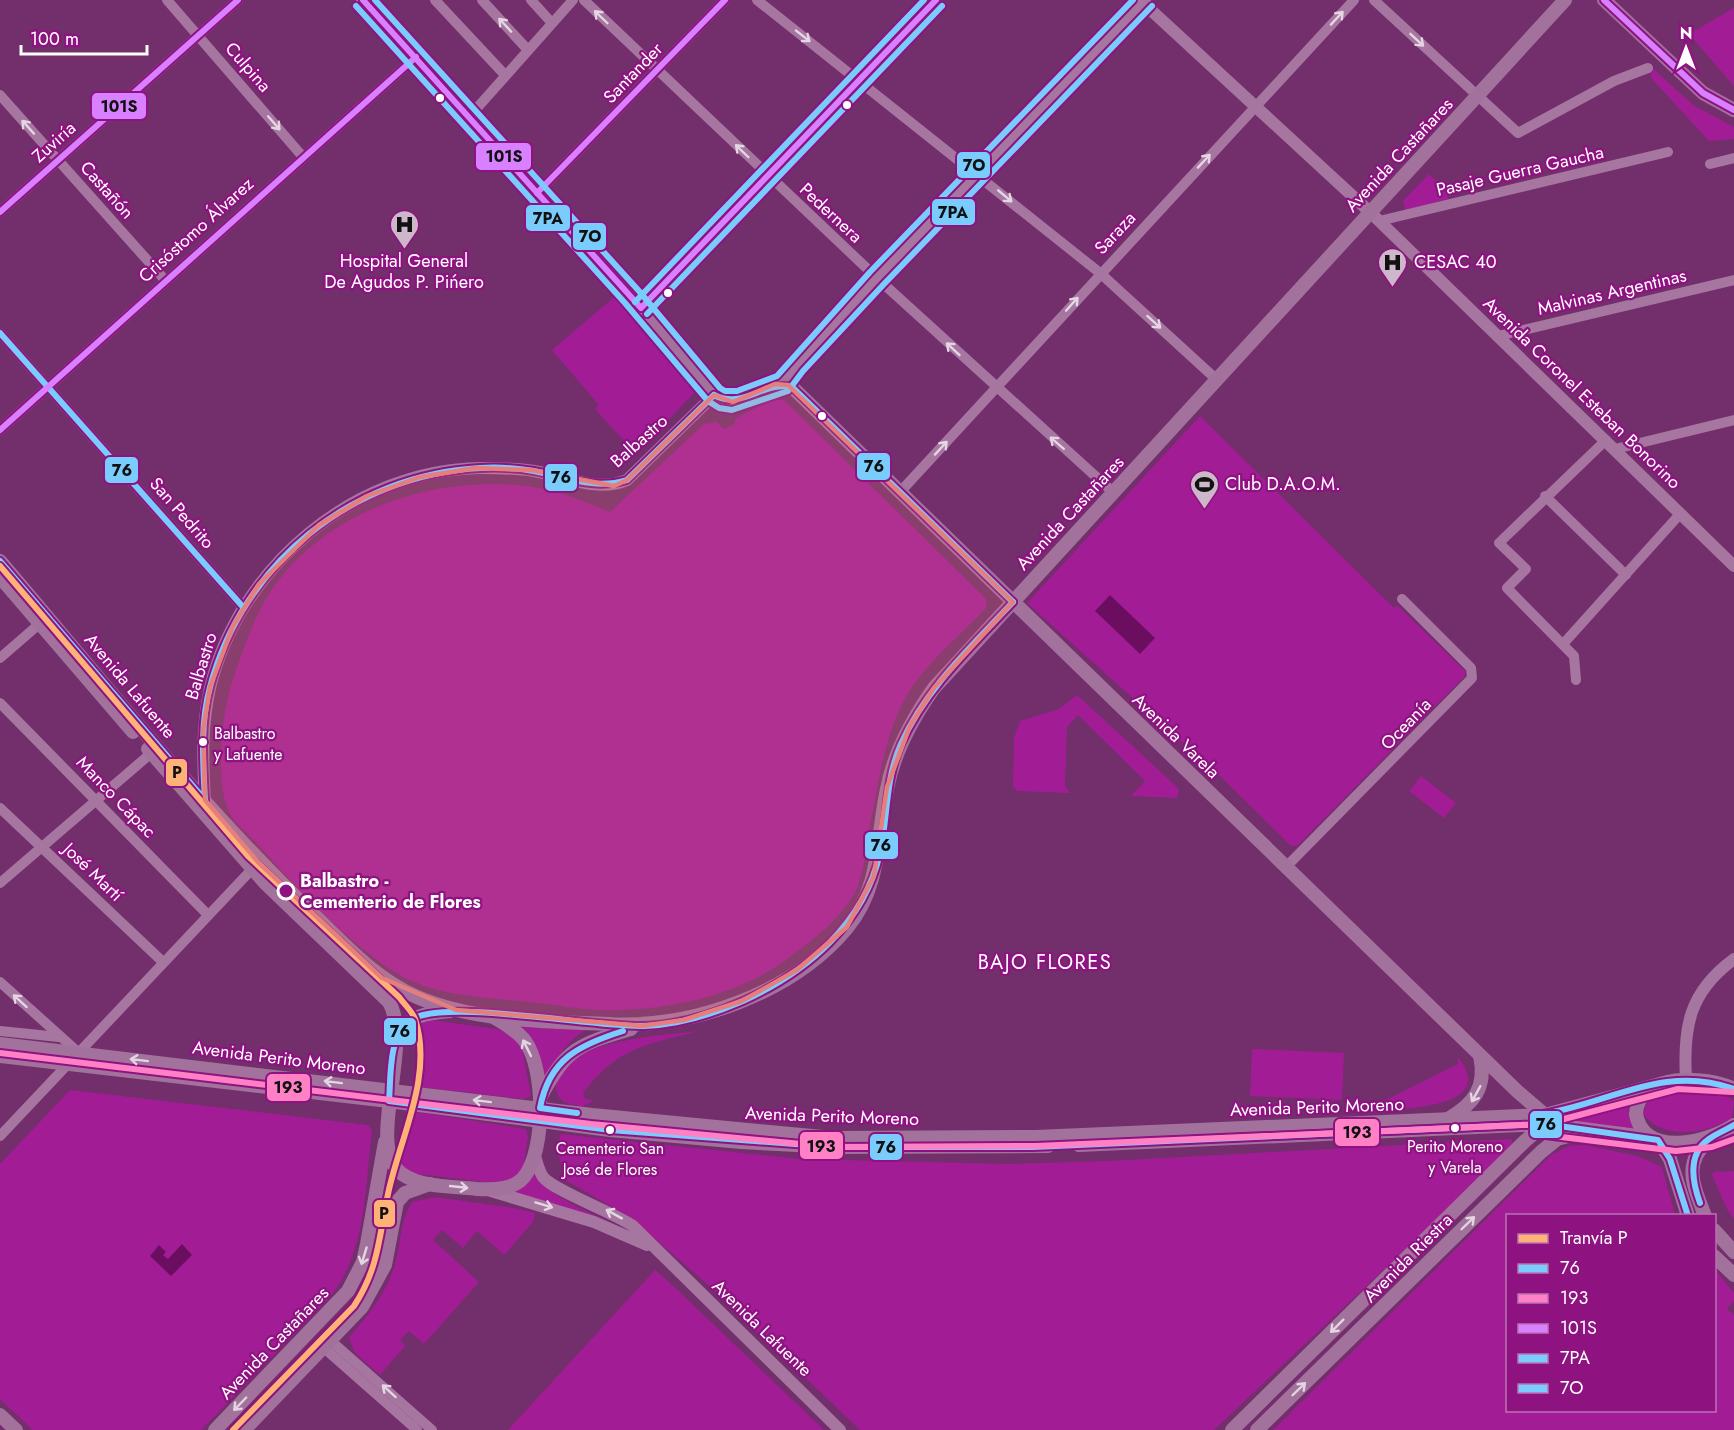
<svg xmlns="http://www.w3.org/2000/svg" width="1734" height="1430" font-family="Jost,sans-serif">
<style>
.green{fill:#a21d95}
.water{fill:#6c0e60}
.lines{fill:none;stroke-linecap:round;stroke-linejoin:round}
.minor{stroke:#a676a1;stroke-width:10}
.tertiary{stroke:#a676a1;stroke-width:12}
.secondary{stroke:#a2729d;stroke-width:14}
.bus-1-casing{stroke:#8f1281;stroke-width:10}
.bus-2-casing{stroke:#8f1281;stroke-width:10}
.bus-3-casing{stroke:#8f1281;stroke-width:10}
.bus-4-casing{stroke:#8f1281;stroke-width:10}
.bus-5-casing{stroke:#8f1281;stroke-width:10}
.bus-1{stroke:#7accfc;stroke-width:6}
.bus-2{stroke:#ff80c5;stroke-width:6}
.bus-3{stroke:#d880ff;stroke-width:6}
.bus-4{stroke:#7accfc;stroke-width:6}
.bus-5{stroke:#7accfc;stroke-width:6}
.tram-1-casing{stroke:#8f1281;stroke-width:10}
.tram-1{stroke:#feb278;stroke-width:6}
.oneway{stroke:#e4d6e3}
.oneway2{stroke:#e3d5e2}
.marked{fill:#e67e7e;fill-opacity:0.2;stroke:#e67e7e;stroke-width:4.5;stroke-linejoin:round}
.bus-dot{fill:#fff;stroke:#8f1281;stroke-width:2}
.stop-dot{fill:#8f1281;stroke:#fff;stroke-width:3}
.labels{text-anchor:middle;stroke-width:4.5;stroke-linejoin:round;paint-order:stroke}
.bus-label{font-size:16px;fill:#fff;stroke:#8f1281}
.street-label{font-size:18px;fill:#fff;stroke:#8f1281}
.poi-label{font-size:18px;fill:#fff;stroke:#8f1281;text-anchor:start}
.stop-label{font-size:18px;font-weight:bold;fill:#fff;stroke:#8f1281;text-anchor:start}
.neighbourhood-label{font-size:20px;letter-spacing:1.5px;fill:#fff;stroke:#8f1281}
.line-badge{stroke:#8f1281;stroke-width:2}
.pale-badge-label{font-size:16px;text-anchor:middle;font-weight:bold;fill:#111}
</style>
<rect width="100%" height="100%" fill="#722f6b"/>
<g class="green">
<path d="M1734 8V86L1689 34Z"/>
<path d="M1649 65 1693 105 1734 127V139L1709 141 1653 80 1648 69Z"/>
<path d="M1429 174 1446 190 1448 199 1406 211 1403 201Z"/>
<path d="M618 294 634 311 630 315 636 321 640 318 696 381 694 393 636 454 595 409 599 405 552 350Z"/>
<path d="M772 399 784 400 986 599V608C961 635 926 663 907 695 884 735 878 786 869 831 866 849 864 872 857 888 842 919 814 939 787 959 735 998 660 1012 596 1010 577 1009 557 1005 538 1003 498 998 452 998 414 982 364 961 295 886 258 845 250 835 236 825 230 814 214 784 222 713 232 682 242 653 251 624 267 597 322 509 440 471 539 488 563 492 588 503 610 512L704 424 717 422 724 429 735 424V419Z"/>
<path d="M1200 416 1394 608 1397 605 1465 671V676L1297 846H1291L1222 778 1027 603Z"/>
<path d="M1077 695 1175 785 1179 790 1177 798 1131 796 1145 781 1078 715 1067 727 1065 786 1070 793 1017 791 1013 786 1014 738 1020 721 1059 709Z"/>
<path d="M1421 776 1456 803 1444 818 1409 791Z"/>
<path d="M430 1020 497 1029 512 1035 522 1047 531 1096 523 1099 421 1087 425 1051 420 1024Z"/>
<path d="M518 1024 587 1029 574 1038 562 1051 545 1077H541C538 1054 537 1038 518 1024Z"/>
<path d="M700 1031C647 1044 618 1047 583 1093L585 1099 594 1100 582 1107 564 1102 558 1096C539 1040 669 1035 700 1031Z"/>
<path d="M1252 1049 1344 1053 1342 1100 1250 1096Z"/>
<path d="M1458 1057C1501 1111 1394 1109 1366 1110L1458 1064Z"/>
<path d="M1693 1088 1722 1093 1734 1101 1732 1119C1704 1133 1664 1141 1643 1114L1648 1101 1665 1093Z"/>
<path d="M70 1090 368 1125 372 1130C365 1187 367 1251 330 1297L201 1430H33L0 1399V1164Z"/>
<path d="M1632 1095 1628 1110 1636 1131 1556 1119Z"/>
<path d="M416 1112 526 1129 528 1137 523 1170 511 1182 493 1183 410 1173 400 1164Z"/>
<path d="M561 1134 800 1159 1007 1164 1109 1161 1511 1139 1514 1147 1214 1430H860L713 1289 631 1218 567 1181 556 1148Z"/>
<path d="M1584 1145 1638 1156 1662 1167 1675 1215 1508 1216V1410H1714L1715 1269 1734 1293V1301L1727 1309 1734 1315V1430H1273L1551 1155 1568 1146Z"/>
<path d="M533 1171C551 1203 602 1214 632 1235L512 1194 524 1185Z"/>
<path d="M1734 1171V1219L1727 1209 1712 1175 1714 1172Z"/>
<path d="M435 1197 514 1208 535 1213 533 1222 504 1255 477 1231 463 1248 442 1230 433 1240 479 1282 424 1344 409 1331 400 1340 405 1346 380 1375 355 1353 349 1338C368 1315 387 1293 395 1264 402 1241 399 1224 412 1202Z"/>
<path d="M655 1270 667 1280 824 1430H508Z"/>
</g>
<g class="water">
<path d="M1110 595 1155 638 1140 654 1095 611Z"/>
<path d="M182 1244 192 1255 171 1276 150 1256 159 1245 166 1252 163 1255 168 1259Z"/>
</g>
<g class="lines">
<g class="minor">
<path d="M167 0 303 157"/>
<path d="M435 0 505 75"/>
<path d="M482 0 528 50"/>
<path d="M531 0 551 22"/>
<path d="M584 0 877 278 1114 493"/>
<path d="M757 0 1100 273 1216 379"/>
<path d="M1374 0 1518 133 1614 81 1648 68"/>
<path d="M0 95 165 280"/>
<path d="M469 117 573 0"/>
<path d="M1710 164 1734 158"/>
<path d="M537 193 725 0"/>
<path d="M0 212 238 0"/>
<path d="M1379 221 1668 152"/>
<path d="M641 308 936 0"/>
<path d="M0 333 243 607"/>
<path d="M1498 336 1734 280"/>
<path d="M782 384 796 365 877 278 1146 0"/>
<path d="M0 430 416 57"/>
<path d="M1615 449 1734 420"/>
<path d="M901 491 1354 0"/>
<path d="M1545 496 1626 575"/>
<path d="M1564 643 1680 514"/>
<path d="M0 658 45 619"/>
<path d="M1576 680 1574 656 1507 588 1526 569 1499 543 1606 440"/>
<path d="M0 703 208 915"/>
<path d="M0 808 163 962"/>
<path d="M1285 868 1472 678 1471 668 1402 599"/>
<path d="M0 883 156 749"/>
<path d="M0 982 79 1053"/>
<path d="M0 1031 59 1037"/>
<path d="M0 1136 257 864"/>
<path d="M331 1341 432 1430"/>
<path d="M324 1348 417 1430"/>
</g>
<g class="tertiary">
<path d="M1140 0 1371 213 1734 566"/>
<path d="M205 805C203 765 201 727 210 688 239 567 354 470 480 468 498 468 516 468 534 471 565 476 597 493 627 480L714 395"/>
<path d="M1686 1079C1683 1027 1689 992 1734 959"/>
<path d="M535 1156C537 1163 539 1171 543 1177 554 1191 613 1212 633 1226L840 1430"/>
<path d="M491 1191 594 1222 647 1245"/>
</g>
<g class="secondary">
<path d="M363 0 632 297 714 395C740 416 765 375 792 387L1517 1091 1545 1115"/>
<path d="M1604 0 1703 93 1734 110"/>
<path d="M0 561C101 679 198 803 309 910 343 943 374 978 417 997 475 1022 545 1021 608 1024 691 1029 792 994 847 928 882 885 876 839 887 789 894 752 912 719 934 688L1565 0"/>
<path d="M0 577 133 732"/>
<path d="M148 749 265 883 389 1002C414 1045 364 1148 402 1174 422 1188 453 1186 477 1189 493 1190 513 1190 524 1177 546 1150 545 1068 525 1041 517 1030 503 1023 492 1016"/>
<path d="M398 1038C408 1015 426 1013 450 1011"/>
<path d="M0 1044 592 1115 833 1138 1036 1137 1545 1115 1664 1083"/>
<path d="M0 1056 389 1101 610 1130 741 1142 835 1147 1048 1146"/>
<path d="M1734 1089C1707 1075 1638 1072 1636 1114 1644 1159 1708 1142 1734 1125"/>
<path d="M541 1096C567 1047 580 1044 631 1029"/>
<path d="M1448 1119C1474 1104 1487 1087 1480 1056"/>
<path d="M1658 1140 1670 1159 1688 1216"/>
<path d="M1079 1145 1545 1124 1652 1138"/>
<path d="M1705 1216C1693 1184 1682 1164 1710 1138"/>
<path d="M1714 1230 1734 1252"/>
<path d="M1714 1256 1734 1275"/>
<path d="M0 1415 16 1430"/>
<path d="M215 1430 348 1291 363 1262 367 1244 385 1142"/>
<path d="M244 1430 362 1307 385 1265 397 1202 405 1193 430 1184"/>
<path d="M1232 1430 1525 1141 1545 1124"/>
<path d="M1257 1430 1541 1152 1557 1139 1580 1133"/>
</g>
<defs>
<g id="bus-1">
<path d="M0 333 243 607"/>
<path d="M714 395C742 410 763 381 792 387L1013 602"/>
<path d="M0 561 205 800"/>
<path d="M1013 602C972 646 926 688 901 744 885 779 888 817 880 853 864 924 807 972 743 1001 713 1014 677 1025 644 1026 597 1028 440 997 409 1021 388 1037 391 1078 389 1101L610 1130 835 1147H1033L1545 1124 1658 1140 1670 1159 1688 1216"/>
<path d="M205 800C203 763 200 723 210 687 243 563 352 475 480 468 497 467 516 468 534 471 566 477 594 490 627 480L714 395"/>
<path d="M577 1113 540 1108C549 1059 579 1045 623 1031"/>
<path d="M1537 1115C1608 1105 1662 1063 1734 1089"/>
<path d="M1700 1203C1692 1181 1687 1154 1709 1139 1717 1133 1726 1130 1734 1125"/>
</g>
<g id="bus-2">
<path d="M0 1053 591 1124 833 1147 1036 1146 1545 1124 1678 1089 1733 1092"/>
<path d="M1537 1134 1676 1151 1712 1147 1734 1139"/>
</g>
<g id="bus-3">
<path d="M363 0 641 308 936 0"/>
<path d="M1604 0 1703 93 1734 110"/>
<path d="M537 193 725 0"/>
<path d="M0 212 238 0"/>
<path d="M0 430 416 57"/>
</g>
<g id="bus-4">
<path d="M356 6 625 303 708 401 719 408 732 410 788 391 803 371 884 284 1152 6"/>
<path d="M647 314 942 6"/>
</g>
<g id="bus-5">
<path d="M375 0 639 291 720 388 725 391H737L777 376 870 272 1133 0"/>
<path d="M635 302 924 0"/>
</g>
</defs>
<use href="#bus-1" class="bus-1-casing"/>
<use href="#bus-2" class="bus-2-casing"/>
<use href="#bus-3" class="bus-3-casing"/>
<use href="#bus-4" class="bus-4-casing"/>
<use href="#bus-5" class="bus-5-casing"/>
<use href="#bus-1" class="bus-1"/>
<use href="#bus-2" class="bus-2"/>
<use href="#bus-3" class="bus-3"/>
<use href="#bus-4" class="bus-4"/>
<use href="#bus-5" class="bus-5"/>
<defs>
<path id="tram-1" d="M0 566 248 856 399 997C404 1004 412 1011 415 1019 434 1076 399 1140 388 1194 379 1236 379 1268 354 1306L233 1430"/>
</defs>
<use href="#tram-1" class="tram-1-casing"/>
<use href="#tram-1" class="tram-1"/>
</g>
<defs><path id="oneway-shaft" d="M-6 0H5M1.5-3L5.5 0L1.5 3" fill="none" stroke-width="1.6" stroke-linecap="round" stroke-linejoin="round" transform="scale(1.5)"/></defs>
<g class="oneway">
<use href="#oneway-shaft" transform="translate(601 17) rotate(-136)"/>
<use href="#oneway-shaft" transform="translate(1337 18) rotate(-47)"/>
<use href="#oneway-shaft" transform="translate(505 25) rotate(-133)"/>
<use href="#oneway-shaft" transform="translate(803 36) rotate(38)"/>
<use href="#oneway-shaft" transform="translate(1417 40) rotate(43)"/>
<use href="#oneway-shaft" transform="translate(274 123) rotate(49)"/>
<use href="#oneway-shaft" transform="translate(28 127) rotate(-132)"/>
<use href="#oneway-shaft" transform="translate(742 151) rotate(-136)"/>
<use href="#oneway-shaft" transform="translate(1204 161) rotate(-47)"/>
<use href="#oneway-shaft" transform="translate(1005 196) rotate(40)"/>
<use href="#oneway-shaft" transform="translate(1072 304) rotate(-48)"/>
<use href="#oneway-shaft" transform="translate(1154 322) rotate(42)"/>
<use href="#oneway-shaft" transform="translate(953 349) rotate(-137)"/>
<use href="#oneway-shaft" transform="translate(1057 443) rotate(-139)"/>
<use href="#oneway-shaft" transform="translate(941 448) rotate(-47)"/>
<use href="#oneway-shaft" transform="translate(20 1001) rotate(-138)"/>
<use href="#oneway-shaft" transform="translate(544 1205) rotate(17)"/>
<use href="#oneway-shaft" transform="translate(614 1214) rotate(-151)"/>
<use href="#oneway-shaft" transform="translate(389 1391) rotate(-138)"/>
</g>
<g class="oneway2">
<use href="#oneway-shaft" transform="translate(527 1048) rotate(-116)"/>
<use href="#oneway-shaft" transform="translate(139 1060) rotate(-173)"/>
<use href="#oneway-shaft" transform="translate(333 1082) rotate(-173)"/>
<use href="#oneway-shaft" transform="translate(1476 1094) rotate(119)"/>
<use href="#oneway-shaft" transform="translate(482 1101) rotate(-173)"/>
<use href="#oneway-shaft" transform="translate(459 1187) rotate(6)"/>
<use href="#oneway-shaft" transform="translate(1468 1223) rotate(-44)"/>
<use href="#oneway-shaft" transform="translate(364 1256) rotate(107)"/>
<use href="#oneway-shaft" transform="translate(1337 1326) rotate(135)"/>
<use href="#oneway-shaft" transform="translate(1299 1389) rotate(-44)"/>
<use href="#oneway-shaft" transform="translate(240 1404) rotate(134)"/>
</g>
<path class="marked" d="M775 384 788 385 1013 602 934 688 910 726 887 787 874 876 847 927 797 970 742 1001 684 1020 642 1026 456 1010 382 978 258 862 205 800 203 730 210 687 233 626 259 584 319 525 367 496 420 477 475 468 532 470 614 486 627 480 714 395 733 402Z"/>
<defs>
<symbol id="hospital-pin" viewBox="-11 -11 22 30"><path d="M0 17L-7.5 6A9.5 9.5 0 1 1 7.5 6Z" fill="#ceb6cb" stroke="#8f1281"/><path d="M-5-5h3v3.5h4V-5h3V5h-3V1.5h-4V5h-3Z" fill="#111"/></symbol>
<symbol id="stadium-pin" viewBox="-11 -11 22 30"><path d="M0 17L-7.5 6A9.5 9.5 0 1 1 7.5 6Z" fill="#ceb6cb" stroke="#8f1281"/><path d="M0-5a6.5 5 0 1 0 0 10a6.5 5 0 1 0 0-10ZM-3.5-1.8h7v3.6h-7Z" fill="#111"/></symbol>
</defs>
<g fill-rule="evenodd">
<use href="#hospital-pin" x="388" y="208" width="33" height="45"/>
<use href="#hospital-pin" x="1376" y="246" width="33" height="45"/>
<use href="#stadium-pin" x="1188" y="468" width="33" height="45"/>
</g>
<g class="bus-dot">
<circle cx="440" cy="98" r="5"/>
<circle cx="847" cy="105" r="5"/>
<circle cx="668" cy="293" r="5"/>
<circle cx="822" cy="416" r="5"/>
<circle cx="203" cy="742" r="5"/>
<circle cx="1455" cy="1128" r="5"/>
<circle cx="610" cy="1130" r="5"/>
</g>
<circle class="stop-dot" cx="286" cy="891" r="8"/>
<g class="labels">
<g class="bus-label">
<text x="214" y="739" text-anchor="start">Balbastro<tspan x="214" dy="21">y Lafuente</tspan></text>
<text x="1455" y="1152">Perito Moreno<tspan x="1455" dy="21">y Varela</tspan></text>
<text x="610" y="1154">Cementerio San<tspan x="610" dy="21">José de Flores</tspan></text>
</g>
<g class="street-label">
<text transform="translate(248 67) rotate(49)" y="6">Culpina</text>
<text transform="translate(633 73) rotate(-46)" y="6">Santander</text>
<text transform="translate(54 142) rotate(-42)" y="6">Zuviría</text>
<text transform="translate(1399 155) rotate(-47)" y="6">Avenida Castañares</text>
<text transform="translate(1520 171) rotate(-13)" y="6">Pasaje Guerra Gaucha</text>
<text transform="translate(107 190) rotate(48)" y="6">Castañón</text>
<text transform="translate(831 213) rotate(43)" y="6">Pedernera</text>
<text transform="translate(196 230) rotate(-42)" y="6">Crisóstomo Álvarez</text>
<text transform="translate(1115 233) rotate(-47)" y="6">Saraza</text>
<text transform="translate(1612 292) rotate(-13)" y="6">Malvinas Argentinas</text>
<text transform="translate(1582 393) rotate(44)" y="6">Avenida Coronel Esteban Bonorino</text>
<text transform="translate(639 441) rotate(-42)" y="6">Balbastro</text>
<text transform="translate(182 513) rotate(49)" y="6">San Pedrito</text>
<text transform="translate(1070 513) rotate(-47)" y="6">Avenida Castañares</text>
<text transform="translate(201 666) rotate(-73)" y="6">Balbastro</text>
<text transform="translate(130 686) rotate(50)" y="6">Avenida Lafuente</text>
<text transform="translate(1406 724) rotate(-46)" y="6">Oceanía</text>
<text transform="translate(1176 736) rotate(44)" y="6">Avenida Varela</text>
<text transform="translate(116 797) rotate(46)" y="6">Manco Cápac</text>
<text transform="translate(93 872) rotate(44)" y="6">José Martí</text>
<text transform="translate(279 1058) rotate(7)" y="6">Avenida Perito Moreno</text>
<text transform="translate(1317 1107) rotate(-2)" y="6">Avenida Perito Moreno</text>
<text transform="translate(832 1116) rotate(2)" y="6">Avenida Perito Moreno</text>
<text transform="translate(1408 1258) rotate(-45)" y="6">Avenida Riestra</text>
<text transform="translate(762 1328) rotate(44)" y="6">Avenida Lafuente</text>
<text transform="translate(274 1343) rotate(-46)" y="6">Avenida Castañares</text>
</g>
<g class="poi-label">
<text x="404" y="267" text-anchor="middle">Hospital General<tspan x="404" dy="21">De Agudos P. Pińero</tspan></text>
<text x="1414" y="268">CESAC 40</text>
<text x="1225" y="490">Club D.A.O.M.</text>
</g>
<g class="stop-label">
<text x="300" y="887">Balbastro -<tspan x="300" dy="21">Cementerio de Flores</tspan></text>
</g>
<g class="neighbourhood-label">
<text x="1045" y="969">BAJO FLORES</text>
</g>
</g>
<g class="line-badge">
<rect x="91" y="92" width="56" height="28" rx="6" fill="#d880ff"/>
<rect x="475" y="142" width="57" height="29" rx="6" fill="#d880ff"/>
<rect x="956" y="151" width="35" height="28" rx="6" fill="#7accfc"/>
<rect x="931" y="198" width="45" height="28" rx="6" fill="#7accfc"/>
<rect x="525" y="204" width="46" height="28" rx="6" fill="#7accfc"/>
<rect x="572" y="222" width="35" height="29" rx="6" fill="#7accfc"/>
<rect x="856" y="452" width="35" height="29" rx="6" fill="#7accfc"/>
<rect x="104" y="456" width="35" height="28" rx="6" fill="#7accfc"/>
<rect x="544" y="463" width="34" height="29" rx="6" fill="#7accfc"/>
<rect x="165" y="758" width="23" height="29" rx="6" fill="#feb278"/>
<rect x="864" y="831" width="35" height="29" rx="6" fill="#7accfc"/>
<rect x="383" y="1017" width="34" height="29" rx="6" fill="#7accfc"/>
<rect x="266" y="1073" width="45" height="29" rx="6" fill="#ff80c5"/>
<rect x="1529" y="1110" width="34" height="29" rx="6" fill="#7accfc"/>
<rect x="1334" y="1118" width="46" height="29" rx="6" fill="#ff80c5"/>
<rect x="799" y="1131" width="45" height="29" rx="6" fill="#ff80c5"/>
<rect x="869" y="1133" width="34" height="28" rx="6" fill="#7accfc"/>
<rect x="373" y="1199" width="23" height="29" rx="6" fill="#feb278"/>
</g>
<g class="pale-badge-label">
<text x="119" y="112">101S</text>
<text x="504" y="162">101S</text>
<text x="974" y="171">7O</text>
<text x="953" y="218">7PA</text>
<text x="548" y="224">7PA</text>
<text x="590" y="242">7O</text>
<text x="874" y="472">76</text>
<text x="122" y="476">76</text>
<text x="561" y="483">76</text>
<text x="177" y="778">P</text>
<text x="881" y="851">76</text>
<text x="400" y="1037">76</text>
<text x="288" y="1093">193</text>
<text x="1546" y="1130">76</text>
<text x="1357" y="1138">193</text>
<text x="821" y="1152">193</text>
<text x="886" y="1153">76</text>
<text x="384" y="1219">P</text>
</g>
<rect x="1506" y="1214" width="210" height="198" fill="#8f1281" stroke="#bc71b3" stroke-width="1.5"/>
<rect x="1518" y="1234" width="30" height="9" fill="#feb278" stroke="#bc71b3" stroke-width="1.5"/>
<text x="1560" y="1244" font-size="18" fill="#ffffff">Tranvía P</text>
<rect x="1518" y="1264" width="30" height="9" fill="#7accfc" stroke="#bc71b3" stroke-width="1.5"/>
<text x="1560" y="1274" font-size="18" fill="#ffffff">76</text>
<rect x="1518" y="1294" width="30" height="9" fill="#ff80c5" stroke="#bc71b3" stroke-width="1.5"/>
<text x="1560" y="1304" font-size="18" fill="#ffffff">193</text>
<rect x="1518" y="1324" width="30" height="9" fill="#d880ff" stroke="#bc71b3" stroke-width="1.5"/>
<text x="1560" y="1334" font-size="18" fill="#ffffff">101S</text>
<rect x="1518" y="1354" width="30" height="9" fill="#7accfc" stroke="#bc71b3" stroke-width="1.5"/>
<text x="1560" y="1364" font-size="18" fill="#ffffff">7PA</text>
<rect x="1518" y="1384" width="30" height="9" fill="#7accfc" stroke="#bc71b3" stroke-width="1.5"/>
<text x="1560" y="1394" font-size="18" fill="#ffffff">7O</text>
<g transform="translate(1686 48)" stroke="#8f1281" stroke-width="4.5" paint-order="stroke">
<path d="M0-4.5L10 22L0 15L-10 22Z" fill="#ffffff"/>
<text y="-9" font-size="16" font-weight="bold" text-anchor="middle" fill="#ffffff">N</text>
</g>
<path d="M21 45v9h126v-9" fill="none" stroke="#ffffff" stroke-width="3"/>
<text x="30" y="45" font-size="18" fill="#ffffff" stroke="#8f1281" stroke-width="4.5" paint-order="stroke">100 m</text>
</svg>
